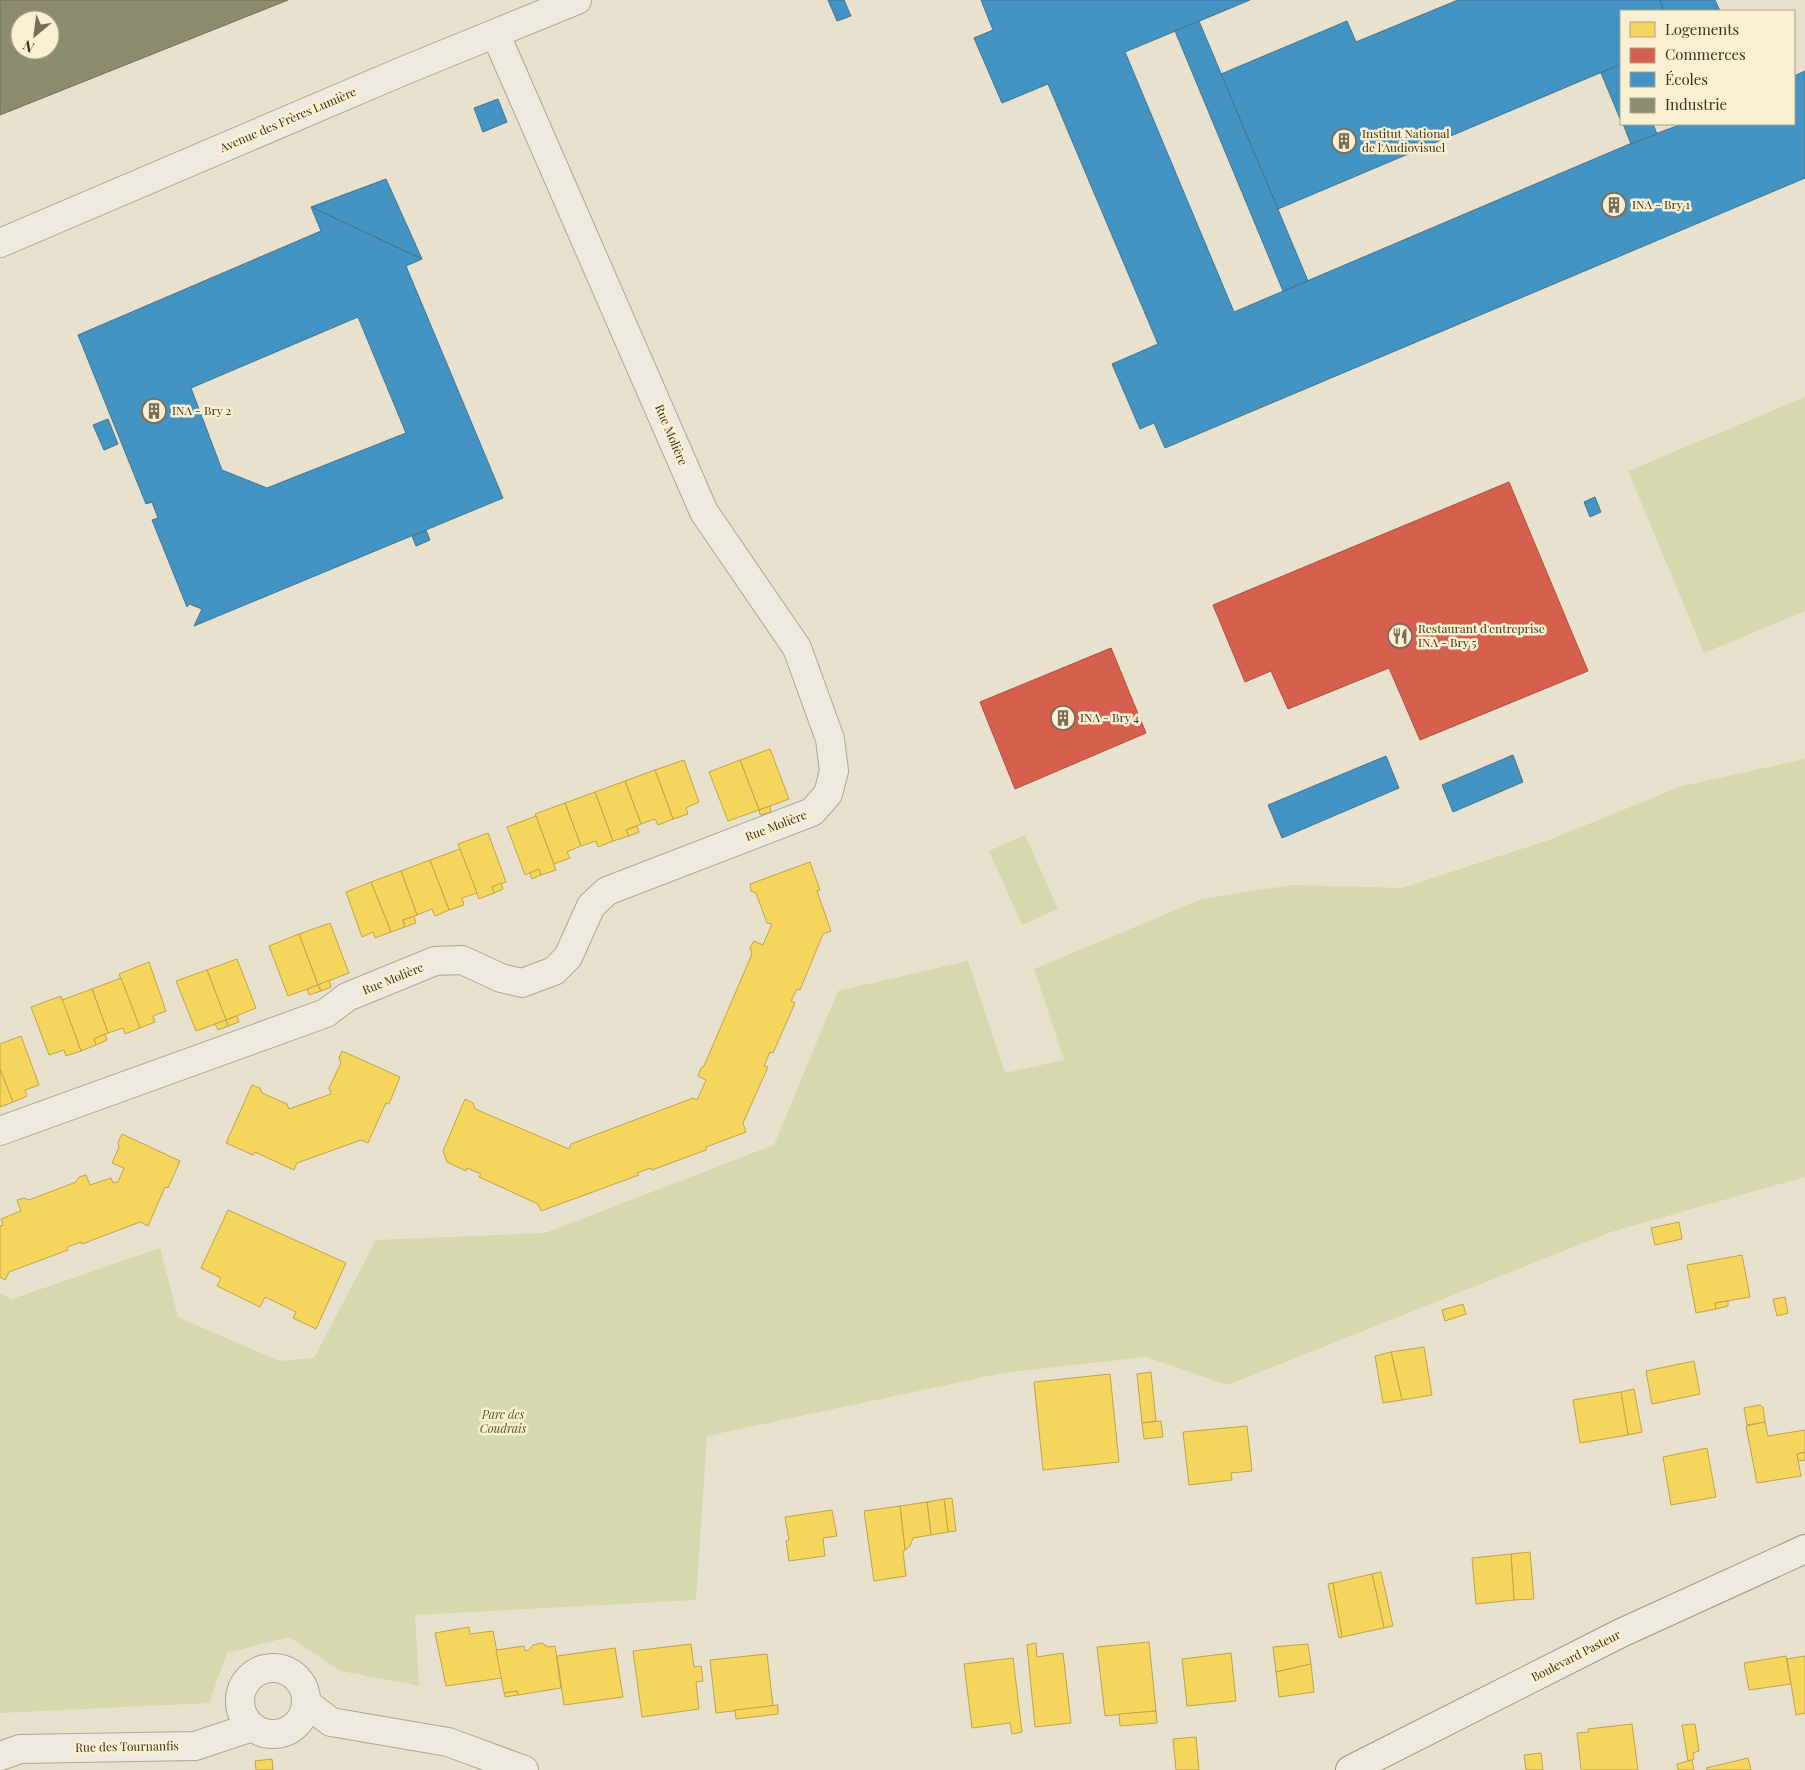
<svg xmlns="http://www.w3.org/2000/svg" width="1805" height="1770" font-family="'Playfair Display',serif">
<style>
.green{fill:#d6d9ae}
.homes{fill:#f6d55c;stroke:#bea349}
.shops{fill:#d6604d;stroke:#a8513e}
.schools{fill:#4393c3;stroke:#417591;fill-rule:evenodd}
.industry{fill:#8c8c6e;stroke:#747055;fill-rule:evenodd}
.lines{fill:none;stroke-linecap:round;stroke-linejoin:round}
.minor-casing{stroke:#ada596;stroke-width:30}
.secondary-casing{stroke:#9c9586;stroke-width:30}
.minor{stroke:#efeadf;stroke-width:28}
.secondary{stroke:#efeadf;stroke-width:28}
.labels{text-anchor:middle;stroke-width:5;stroke-linejoin:round;paint-order:stroke}
.street-label{font-size:12px;fill:#3d2e1c;stroke:#f9f0d2}
.poi-label{font-size:12px;fill:#3d2e1c;stroke:#f9f0d2;text-anchor:start}
.park-label{font-size:12px;font-style:italic;fill:#4a5b21;stroke:#f9f0d2}
</style>
<rect width="100%" height="100%" fill="#e8e1cd"/>
<g class="green">
<path d="M1805 397V611L1704 653 1628 471Z"/>
<path d="M1805 759V1177L1611 1232 1228 1385 1146 1357 1003 1373 707 1436 696 1600 415 1615 419 1686 341 1671 289 1637 227 1653 209 1703 0 1713V1293L12 1299 160 1248 178 1317 279 1361 314 1358 376 1240 545 1233 774 1145 838 991 968 961 1005 1073 1064 1060 1034 969 1202 899 1292 885 1402 888 1549 840 1682 786Z"/>
<path d="M1025 835 1058 909 1022 925 989 851Z"/>
</g>
<g class="homes">
<path d="M770 749 789 799 759 810 740 760Z"/>
<path d="M684 760 699 802 686 808 688 814 673 819 655 770Z"/>
<path d="M740 760 759 810 728 821 709 772Z"/>
<path d="M655 770 673 819 658 825 655 819 641 824 625 781Z"/>
<path d="M625 781 641 824 626 830 629 836 613 841 595 792Z"/>
<path d="M595 792 613 841 598 847 596 841 581 846 565 803Z"/>
<path d="M565 803 581 846 567 852 570 858 554 864 535 814Z"/>
<path d="M770 806 771 812 760 815 759 810Z"/>
<path d="M536 816 556 870 541 875 539 869 525 875 507 827Z"/>
<path d="M637 826 639 832 629 836 626 830Z"/>
<path d="M488 833 506 882 492 887 494 893 479 899 458 844Z"/>
<path d="M460 849 477 893 462 898 464 905 449 910 430 860Z"/>
<path d="M430 860 449 910 435 916 432 909 417 915 401 871Z"/>
<path d="M810 862 820 890 817 891 831 931 823 934 800 990 797 989 791 1001 795 1003 773 1053 770 1052 764 1066 768 1067 743 1123 746 1132 706 1147V1150L652 1170 651 1168 637 1173 639 1175 541 1211 538 1204 479 1177 481 1174 467 1168 466 1171 447 1162 443 1151 465 1099 473 1103 475 1109 569 1149 571 1144 693 1098 697 1100 706 1080 698 1076 701 1068 704 1066 752 954 750 948 754 941 763 945 772 924 767 923 756 893 751 891 750 884Z"/>
<path d="M539 869 541 875 532 879 530 873Z"/>
<path d="M401 871 417 915 403 920 405 927 391 932 371 882Z"/>
<path d="M371 882 391 932 375 938 373 932 362 937 346 892Z"/>
<path d="M501 883 503 889 494 893 492 887Z"/>
<path d="M414 916 416 923 405 927 403 920Z"/>
<path d="M330 923 349 973 318 985 299 934Z"/>
<path d="M299 934 318 985 288 996 269 946Z"/>
<path d="M237 959 256 1008 226 1020 207 970Z"/>
<path d="M149 962 166 1011 153 1016 155 1022 140 1028 119 974Z"/>
<path d="M207 970 226 1020 196 1031 176 981Z"/>
<path d="M121 978 140 1028 125 1034 123 1028 108 1033 92 989Z"/>
<path d="M329 980 331 987 321 991 318 985Z"/>
<path d="M318 985 321 991 309 995 307 989Z"/>
<path d="M92 989 108 1033 94 1039 96 1045 81 1051 62 1000Z"/>
<path d="M61 996 81 1051 66 1056 64 1050 49 1055 31 1007Z"/>
<path d="M237 1016 239 1022 228 1026 226 1020Z"/>
<path d="M226 1020 228 1026 218 1030 215 1024Z"/>
<path d="M105 1034 107 1040 96 1045 94 1039Z"/>
<path d="M21 1036 39 1085 25 1090 27 1096 13 1102 0 1069V1044Z"/>
<path d="M342 1051 400 1077 389 1104 386 1103 368 1143 361 1140 297 1163 294 1170 255 1152 253 1155 226 1143 252 1085 260 1088 262 1093 287 1104 289 1109 331 1094 329 1088 341 1063 339 1058Z"/>
<path d="M0 1069 13 1102 0 1107Z"/>
<path d="M122 1134 180 1161 168 1188 165 1187 148 1226 140 1222 82 1244 81 1242 67 1247 68 1250 9 1272 5 1280 0 1277V1226L3 1225 1 1219 21 1211 17 1200 24 1198 29 1200 76 1182 79 1177 86 1175 90 1185 111 1178 113 1183 118 1182 124 1168 112 1163 119 1147 118 1142Z"/>
<path d="M228 1210 346 1263 316 1329 293 1318 296 1312 265 1297 260 1307 217 1286 221 1278 201 1268Z"/>
<path d="M1679 1222 1682 1239 1655 1245 1651 1228Z"/>
<path d="M1742 1255 1750 1297 1715 1303 1716 1309 1696 1313 1687 1265Z"/>
<path d="M1785 1297 1788 1313 1777 1316 1773 1299Z"/>
<path d="M1728 1301V1306L1716 1309 1715 1303Z"/>
<path d="M1463 1304 1466 1314 1445 1321 1442 1310Z"/>
<path d="M1424 1347 1432 1395 1402 1400 1391 1352Z"/>
<path d="M1391 1352 1402 1400 1383 1403 1375 1356Z"/>
<path d="M1694 1361 1700 1394 1652 1404 1646 1371Z"/>
<path d="M1151 1372 1156 1421 1142 1423 1137 1374Z"/>
<path d="M1110 1374 1119 1462 1043 1470 1034 1382Z"/>
<path d="M1634 1389 1642 1432 1628 1435 1621 1392Z"/>
<path d="M1621 1392 1628 1435 1580 1443 1573 1400Z"/>
<path d="M1759 1405 1763 1407 1765 1422 1747 1425 1744 1408Z"/>
<path d="M1161 1421 1163 1437 1144 1439 1142 1423Z"/>
<path d="M1765 1422 1768 1436 1805 1430V1452L1797 1454 1801 1476 1757 1483 1746 1426Z"/>
<path d="M1247 1426 1252 1471 1231 1473 1232 1480 1189 1485 1183 1432Z"/>
<path d="M1707 1448 1716 1497 1671 1505 1663 1457Z"/>
<path d="M1805 1452V1460L1798 1461 1797 1454Z"/>
<path d="M952 1498 956 1531 948 1532 944 1499Z"/>
<path d="M944 1499 948 1532 931 1535 927 1502Z"/>
<path d="M927 1502 931 1535 913 1538 910 1546 905 1550 900 1506Z"/>
<path d="M900 1506 905 1550 903 1552 906 1576 874 1581 864 1511Z"/>
<path d="M832 1510 837 1536 823 1538 825 1556 789 1561 786 1541 789 1540 785 1517Z"/>
<path d="M1530 1552 1534 1599 1514 1600 1511 1554Z"/>
<path d="M1511 1554 1514 1600 1476 1604 1472 1558Z"/>
<path d="M1381 1572 1393 1626 1384 1628 1372 1574Z"/>
<path d="M1372 1574 1384 1628 1342 1637 1333 1583Z"/>
<path d="M1333 1583 1342 1637 1339 1638 1328 1584Z"/>
<path d="M469 1627 470 1634 493 1631 502 1678 446 1686 435 1633Z"/>
<path d="M1149 1642 1156 1711 1105 1716 1097 1647Z"/>
<path d="M542 1643 548 1647 555 1646 561 1688 518 1695 517 1691 504 1693 496 1650 524 1646 525 1651 529 1650 533 1645Z"/>
<path d="M1036 1643 1037 1657 1063 1653 1071 1723 1035 1727 1027 1645Z"/>
<path d="M691 1644 694 1667 701 1666 703 1681 696 1682 699 1709 642 1717 633 1651Z"/>
<path d="M1308 1644 1311 1664 1276 1672 1273 1647Z"/>
<path d="M615 1648 623 1697 564 1705 557 1656Z"/>
<path d="M1231 1653 1236 1701 1187 1706 1182 1659Z"/>
<path d="M767 1654 773 1706 716 1713 710 1660Z"/>
<path d="M1786 1656 1791 1684 1749 1690 1744 1663Z"/>
<path d="M1805 1656V1713L1796 1715 1787 1659Z"/>
<path d="M1013 1658 1022 1732 1012 1734 1010 1723 972 1728 964 1664Z"/>
<path d="M1311 1664 1314 1692 1279 1697 1276 1672Z"/>
<path d="M517 1691 518 1695 505 1697 504 1693Z"/>
<path d="M778 1705V1714L736 1719 735 1710Z"/>
<path d="M1156 1711 1157 1723 1120 1726 1119 1714Z"/>
<path d="M1632 1724 1638 1770H1581L1577 1733 1589 1732 1588 1729Z"/>
<path d="M1695 1724 1699 1751 1693 1753 1694 1759 1688 1761 1682 1725Z"/>
<path d="M1196 1737 1199 1770H1176L1173 1739Z"/>
<path d="M1541 1753 1543 1770H1526L1524 1755Z"/>
<path d="M1748 1758 1751 1770H1707L1706 1768Z"/>
<path d="M272 1759 273 1770H256L255 1761Z"/>
<path d="M1692 1760 1694 1770H1678L1677 1764Z"/>
</g>
<g class="shops">
<path d="M1509 482 1588 671 1420 740 1389 668 1288 709 1271 671 1245 682 1213 605Z"/>
<path d="M1111 648 1146 733 1015 789 980 702Z"/>
</g>
<g class="schools">
<path d="M828 0H844L851 16 837 21Z"/>
<path d="M981 0H1250L1125 52 1234 312 1639 140 1682 124H1794V76L1805 71V178L1165 448 1154 423 1140 429 1112 364 1158 344 1048 84 1002 103 974 38 993 30Z"/>
<path d="M1458 0H1660L1664 11H1621V64L1278 209 1221 74 1347 21 1356 42Z"/>
<path d="M1660 0H1715L1720 11H1664Z"/>
<path d="M1199 21 1308 281 1283 291 1175 31Z"/>
<path d="M1621 64V121L1601 73Z"/>
<path d="M498 99 507 122 483 132 474 108Z"/>
<path d="M1623 124H1653L1657 134 1631 144Z"/>
<path d="M386 179 422 259 311 207Z"/>
<path d="M311 207 422 259 406 266 503 498 194 626 202 609 189 604 187 607 152 520 158 518 152 502 146 504 78 335 321 231ZM358 317 406 433 267 488 222 470 191 388Z"/>
<path d="M108 419 118 444 104 450 93 425Z"/>
<path d="M1595 497 1601 512 1590 517 1584 502Z"/>
<path d="M426 530 430 540 416 546 412 536Z"/>
<path d="M1513 755 1523 782 1453 812 1442 785Z"/>
<path d="M1386 756 1399 788 1282 838 1268 805Z"/>
</g>
<path class="industry" d="M0 0H288L0 115ZM20 20H50V50H20Z"/>
<g class="lines">
<defs>
<g id="minor">
<path d="M0 243 403 71 577 0"/>
<path d="M0 1131 326 1013 347 997 435 961 462 960 501 978 522 983 554 971 568 957 591 906 607 891 812 812 828 794 834 771 830 739 797 648 704 512 496 35"/>
<circle cx="273" cy="1701" r="33"/>
<path d="M306 1703 331 1722 448 1742 524 1770"/>
<path d="M0 1756 20 1749 195 1746 252 1727"/>
</g>
<path id="secondary" d="M1350 1770 1621 1633 1805 1549"/>
</defs>
<use href="#minor" class="minor-casing"/>
<use href="#secondary" class="secondary-casing"/>
<use href="#minor" class="minor"/>
<use href="#secondary" class="secondary"/>
</g>
<defs>
<symbol id="building-ring" viewBox="-11 -11 22 22"><circle r="9.5" fill="#f9f0d2" stroke="#796d5a" stroke-width="1.5"/><path d="M-4-6H4V6H1V3H-1V6H-4ZM-2.5-4.3h1.7v1.8h-1.7ZM.8-4.3h1.7v1.8H.8ZM-2.5-1h1.7V.8h-1.7ZM.8-1h1.7V.8H.8Z" fill="#796d5a"/></symbol>
<symbol id="restaurant-ring" viewBox="-11 -11 22 22"><circle r="9.5" fill="#f9f0d2" stroke="#796d5a" stroke-width="1.5"/><path d="M-5-6h1v4h1v-4h1v4h1v-4h1v5L-1.5 .5V6h-2V.5L-5-1ZM5-6V6H3V1.5H1.5Q1.5-4 5-6Z" fill="#796d5a"/></symbol>
</defs>
<g fill-rule="evenodd">
<use href="#building-ring" x="1330" y="127" width="28" height="28"/>
<use href="#building-ring" x="1600" y="191" width="28" height="28"/>
<use href="#building-ring" x="140" y="397" width="28" height="28"/>
<use href="#restaurant-ring" x="1386" y="622" width="28" height="28"/>
<use href="#building-ring" x="1049" y="704" width="28" height="28"/>
</g>
<g class="labels">
<g class="street-label">
<text transform="translate(288 120) rotate(-23)" y="4">Avenue des Frères Lumière</text>
<text transform="translate(671 435) rotate(67)" y="4">Rue Molière</text>
<text transform="translate(776 826) rotate(-21)" y="4">Rue Molière</text>
<text transform="translate(393 979) rotate(-22)" y="4">Rue Molière</text>
<text transform="translate(1576 1656) rotate(-27)" y="4">Boulevard Pasteur</text>
<text transform="translate(127 1747) rotate(-1)" y="4">Rue des Tournanfis</text>
</g>
<g class="poi-label">
<text x="1362" y="138">Institut National<tspan x="1362" dy="14">de l'Audiovisuel</tspan></text>
<text x="1632" y="209">INA - Bry 1</text>
<text x="172" y="415">INA - Bry 2</text>
<text x="1418" y="633">Restaurant d'entreprise<tspan x="1418" dy="14">INA - Bry 5</tspan></text>
<text x="1080" y="722">INA - Bry 4</text>
</g>
<g class="park-label">
<text x="503" y="1419">Parc des<tspan x="503" dy="14">Coudrais</tspan></text>
</g>
</g>
<rect x="1620" y="10" width="175" height="115" fill="#f9f0d2" stroke="#aea289"/>
<rect x="1630" y="22" width="25" height="15" fill="#f6d55c" stroke="#aea289"/>
<text x="1665" y="35" font-size="15" fill="#3d2e1c">Logements</text>
<rect x="1630" y="48" width="25" height="15" fill="#d6604d" stroke="#aea289"/>
<text x="1665" y="60" font-size="15" fill="#3d2e1c">Commerces</text>
<rect x="1630" y="72" width="25" height="15" fill="#4393c3" stroke="#aea289"/>
<text x="1665" y="85" font-size="15" fill="#3d2e1c">Écoles</text>
<rect x="1630" y="98" width="25" height="15" fill="#8c8c6e" stroke="#aea289"/>
<text x="1665" y="110" font-size="15" fill="#3d2e1c">Industrie</text>
<g transform="translate(35 35) rotate(209)"><circle r="24" fill="#f9f0d2" stroke="#aea289"/>
<path d="M0-4L9 19L0 12L-9 19Z" fill="#796d5a"/>
<text y="-8" font-size="14" font-weight="bold" text-anchor="middle" fill="#3d2e1c">N</text>
</g>
</svg>
